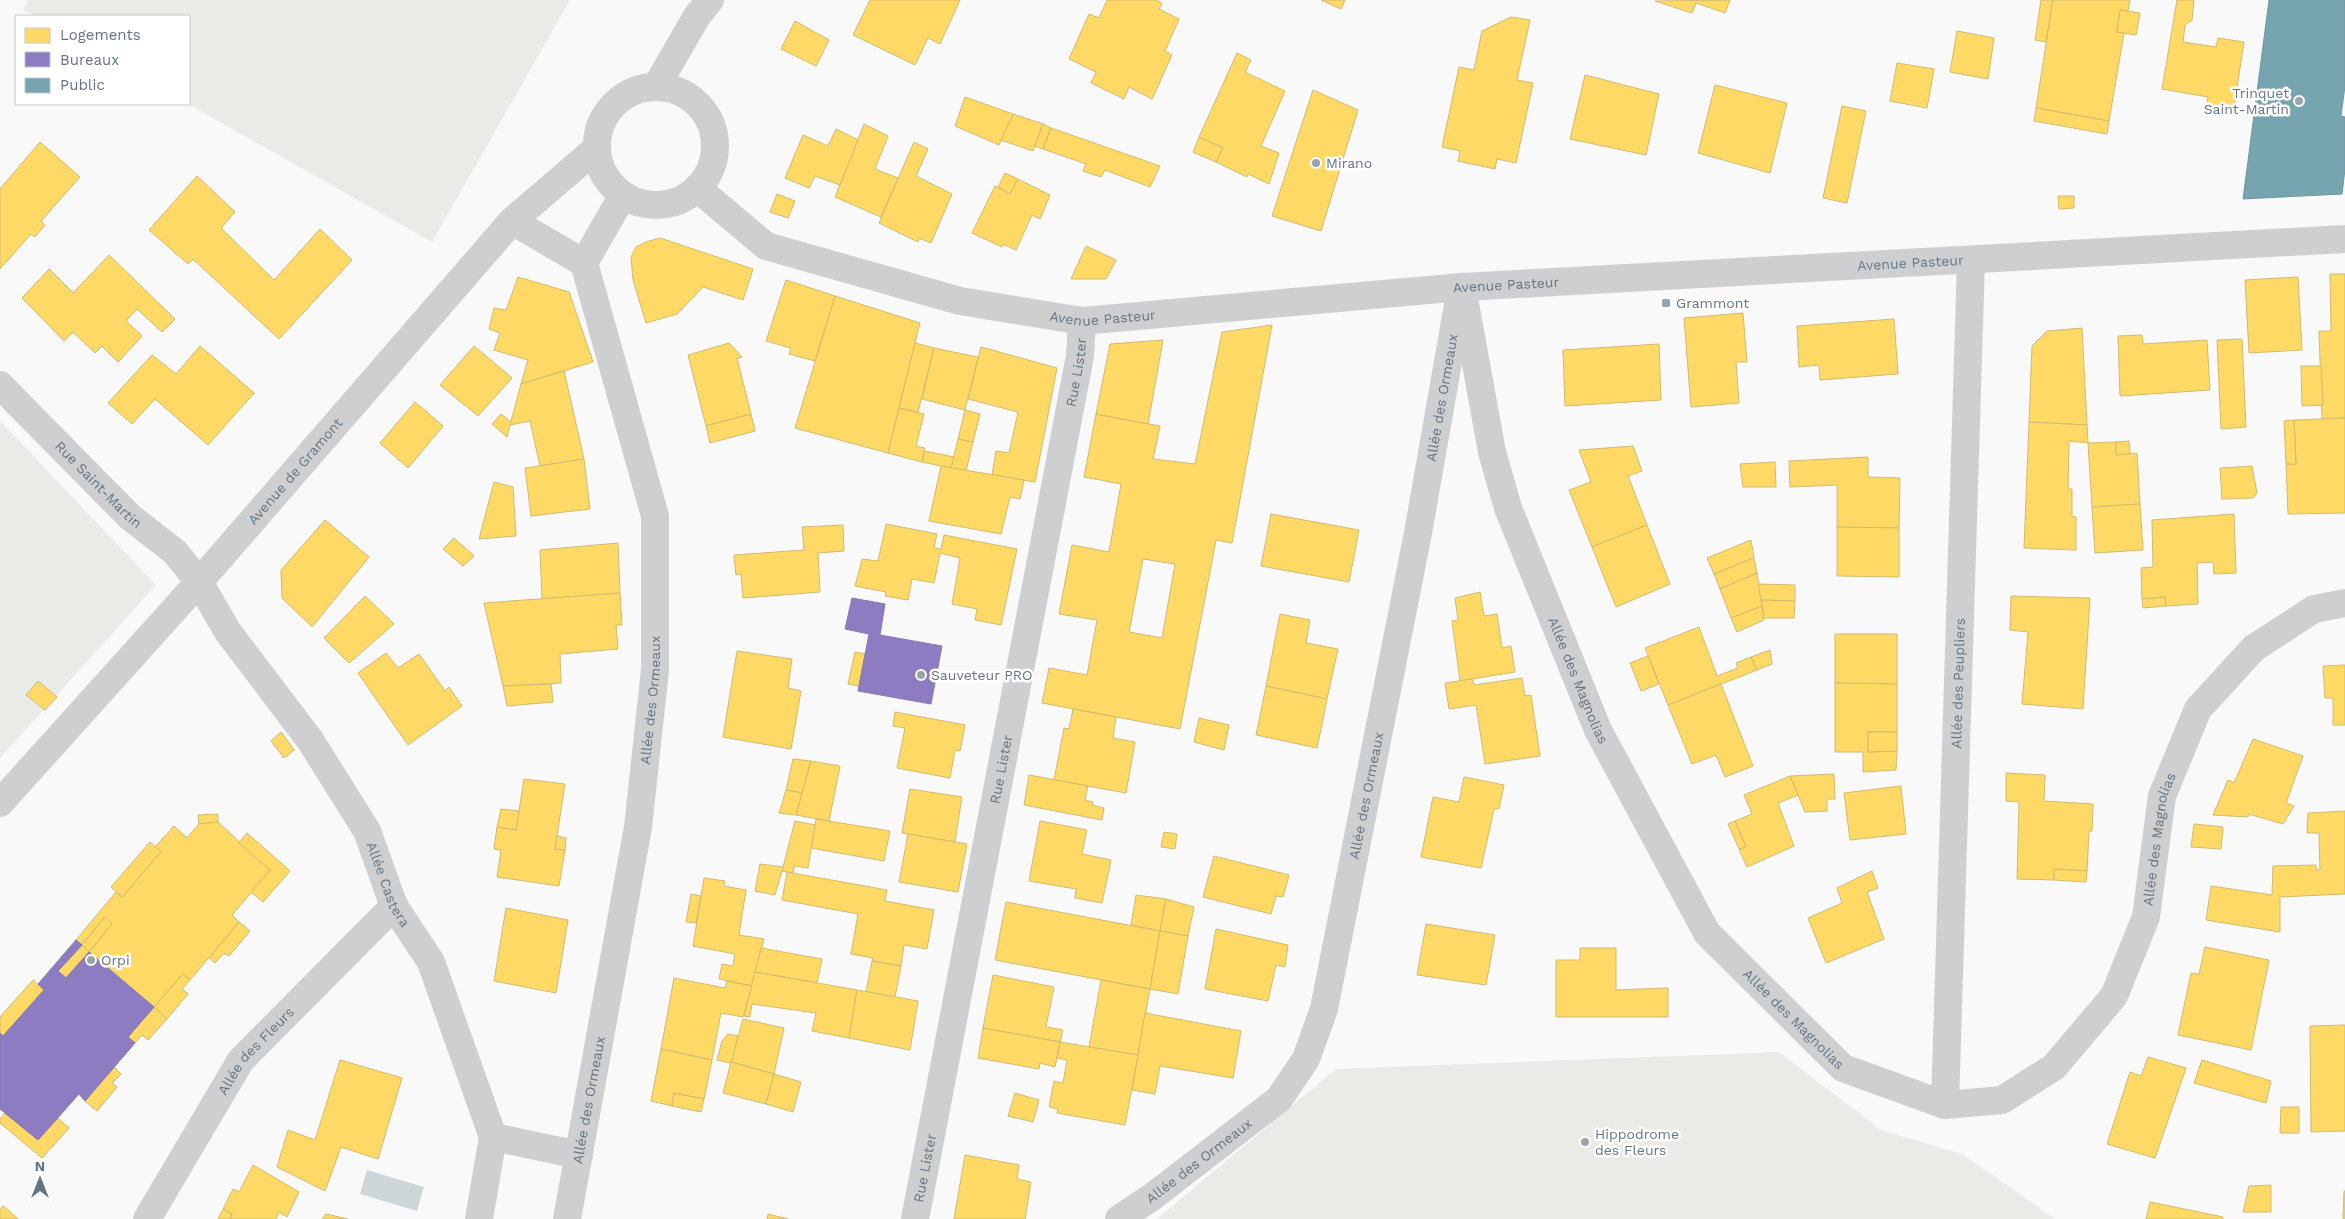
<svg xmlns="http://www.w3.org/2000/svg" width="2345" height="1219" font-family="'Work Sans',sans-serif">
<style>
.green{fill:#e8ebe6}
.water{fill:#ced6d9}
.homes{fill:#ffd966;stroke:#d1bb6f;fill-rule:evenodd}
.offices{fill:#8e7cc3;stroke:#827ab0}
.public{fill:#76a5af;stroke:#7197a2}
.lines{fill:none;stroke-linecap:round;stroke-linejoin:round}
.street{stroke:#cecfd0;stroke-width:28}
.poi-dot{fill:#99a4ac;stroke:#fff;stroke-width:2}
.labels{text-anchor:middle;stroke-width:5;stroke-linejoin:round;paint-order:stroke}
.poi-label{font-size:14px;fill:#657683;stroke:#fff;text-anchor:start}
.street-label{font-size:14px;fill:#657683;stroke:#fff}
</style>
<rect width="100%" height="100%" fill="#f9f9f9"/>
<g class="green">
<path d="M29 0H570L432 242 188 104 189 16H34L23 10Z"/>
<path d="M0 421 156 585 0 758Z"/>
<path d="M1779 1052 1881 1130 1962 1154 2055 1219H1157L1336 1069Z"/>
</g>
<path class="water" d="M367 1170 424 1187 417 1211 360 1194Z"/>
<g class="homes">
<path d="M870 0H960L940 44 928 38 915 65 853 35Z"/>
<path d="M1107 0H1156L1162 3 1159 9 1179 19 1165 51 1172 55 1152 99 1129 87 1124 99 1091 83 1096 72 1069 59 1089 14 1099 18Z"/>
<path d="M1321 0H1345L1341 9Z"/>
<path d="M1730 0 1725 13 1696 3 1692 13 1655 1Z"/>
<path d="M2041 0H2053L2046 42 2035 40Z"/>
<path d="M2053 0H2130L2128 11 2120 10 2117 32 2124 33 2109 121 2036 108Z"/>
<path d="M2177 0H2194L2192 20 2185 25 2183 42 2216 47 2218 38 2244 42 2233 114 2206 110 2208 97 2162 89Z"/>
<path d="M2120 10 2140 13 2136 35 2117 32Z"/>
<path d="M1511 17 1530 20 1517 80 1533 83 1516 163 1497 159 1495 169 1458 161 1460 151 1442 147 1459 67 1474 70 1482 31Z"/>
<path d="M795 21 829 40 816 66 781 49Z"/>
<path d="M1957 31 1994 38 1988 79 1950 72Z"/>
<path d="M1237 53 1251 60 1245 72 1285 91 1261 146 1279 153 1269 184 1248 174 1247 177 1216 162 1223 148 1199 137Z"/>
<path d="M1897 63 1934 69 1927 108 1890 101Z"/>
<path d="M1585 75 1659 94 1646 155 1570 139Z"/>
<path d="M1715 85 1787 103 1770 173 1698 153Z"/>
<path d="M1313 90 1358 110 1321 231 1272 216Z"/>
<path d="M965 97 1013 114 999 145 955 126Z"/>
<path d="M1842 106 1866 111 1847 203 1823 198Z"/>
<path d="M2036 108 2109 121 2107 134 2034 121Z"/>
<path d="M1013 114 1043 124 1033 151 1001 140Z"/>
<path d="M864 124 888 136 875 169 898 178 881 217 835 197Z"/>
<path d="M1043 124 1051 128 1043 149 1035 146Z"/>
<path d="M1051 128 1160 166 1150 187 1105 170 1101 177 1083 171 1086 164 1043 149Z"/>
<path d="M836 129 858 140 840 185 815 176 809 188 785 178 803 135 828 146Z"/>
<path d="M1199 137 1223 148 1216 162 1193 152Z"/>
<path d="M40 142 80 177 41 221 45 225 35 237 31 234 0 269V189Z"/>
<path d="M914 142 928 149 916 176 952 194 931 243 919 238 918 242 879 223Z"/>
<path d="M1005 173 1018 179 1010 194 998 187Z"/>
<path d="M197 176 235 212 221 228 274 280 320 229 352 260 279 339 193 259 188 264 149 230Z"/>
<path d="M1018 179 1050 195 1040 219 1032 215 1016 250 1003 244 1002 247 972 233 995 186 1010 194Z"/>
<path d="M777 194 795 201 788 218 770 212Z"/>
<path d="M2058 196H2074V208L2059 209Z"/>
<path d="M660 238 753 269 743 300 703 287 677 314 646 323 633 280 631 257 636 247 646 242Z"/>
<path d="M1086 246 1116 260 1106 279H1071Z"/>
<path d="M109 255 175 319 162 332 137 309 126 321 142 336 118 362 102 346 95 353 73 332 64 341 22 298 49 269 73 293Z"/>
<path d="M2330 274H2345V418L2322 419 2319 331H2331Z"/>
<path d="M518 277 569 292 593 362 521 384 528 360 494 350 500 333 489 329 494 308 506 310Z"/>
<path d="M2298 277 2302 350 2249 353 2245 280Z"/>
<path d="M786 280 835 296 815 361 789 354 791 348 766 341Z"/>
<path d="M835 296 920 323 888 453 795 428Z"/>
<path d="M1743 313 1747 362H1736L1739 403 1691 407 1684 318Z"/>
<path d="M1894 319 1898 374 1820 380 1819 365 1799 367 1797 326Z"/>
<path d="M1272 325 1232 543 1216 540 1180 729 1042 703 1049 668 1087 675 1097 620 1059 614 1072 545 1109 552 1121 484 1084 477 1096 414 1160 426 1153 459 1195 464 1222 332ZM1143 559 1175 564 1162 638 1129 632Z"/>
<path d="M2082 328 2087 425 2029 422 2032 346 2047 331Z"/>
<path d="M2142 335 2143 344 2207 340 2210 390 2120 396 2118 336Z"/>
<path d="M2242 339 2246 427 2221 429 2217 340Z"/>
<path d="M1163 340 1148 424 1096 414 1110 344Z"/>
<path d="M729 343 742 357 737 358 751 414 706 426 688 355Z"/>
<path d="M915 343 934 348 918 412 899 408Z"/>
<path d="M1659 344 1661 400 1565 406 1563 350Z"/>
<path d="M200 346 254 393 208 445 155 399 132 424 108 403 152 355 176 374Z"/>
<path d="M474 346 512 378 478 416 440 385Z"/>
<path d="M981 347 1057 368 1035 482 992 475 996 451 1009 453 1018 412 968 399Z"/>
<path d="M934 348 978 357 965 410 922 399Z"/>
<path d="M2301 366H2321L2323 405 2302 406Z"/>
<path d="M564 371 584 459 540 466 530 421 510 425 521 384Z"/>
<path d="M415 402 443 426 408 468 380 443Z"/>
<path d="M899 408 924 414 916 446 925 448 922 462 888 453Z"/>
<path d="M965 410 980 414 973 442 958 439Z"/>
<path d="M501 414 511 422 507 437 492 424Z"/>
<path d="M751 414 755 431 710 443 706 426Z"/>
<path d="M2345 418V513L2288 514 2286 464H2296L2294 420Z"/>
<path d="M2294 420 2296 464H2286L2284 421Z"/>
<path d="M2029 422 2087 425 2088 443 2069 441 2068 489H2072V516L2076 517V550L2024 548Z"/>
<path d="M958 439 973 442 966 471 951 468Z"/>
<path d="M2129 441 2130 454 2116 455V442Z"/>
<path d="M2116 442V455L2137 453 2140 504 2092 507 2088 443Z"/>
<path d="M1633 446 1642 471 1628 476 1647 525 1592 547 1569 490 1591 482 1579 450Z"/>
<path d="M925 451 954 457 951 468 922 462Z"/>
<path d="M1868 457V477L1900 478 1899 528 1837 527V485L1790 487 1789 461Z"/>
<path d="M584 459 590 509 531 516 525 468Z"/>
<path d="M1775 462 1776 487H1743L1740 464Z"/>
<path d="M941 466 1024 480 1020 499 1010 497 1001 534 929 521Z"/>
<path d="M2252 466 2257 493 2253 498 2222 499 2220 468Z"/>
<path d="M494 482 513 487 516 536 479 539Z"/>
<path d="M2140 504 2143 550 2095 553 2092 507Z"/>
<path d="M1271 514 1359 530 1349 582 1261 566Z"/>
<path d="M2234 514 2236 573 2214 574 2213 562 2197 563 2198 604 2166 606 2165 597 2142 599 2141 568 2153 567 2152 520Z"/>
<path d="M325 520 369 557 312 627 282 598 281 570Z"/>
<path d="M886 524 937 534 934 548 941 549 944 535 1017 549 1001 625 975 620 977 609 952 604 960 558 940 553 934 583 912 579 908 600 885 596 886 592 855 586 862 559 878 561Z"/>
<path d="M843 525 844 551 818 553 820 592 743 598 741 574 736 575 734 555 804 550 802 527Z"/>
<path d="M1647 525 1670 584 1616 607 1592 547Z"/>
<path d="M1837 527 1899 528V577L1837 576Z"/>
<path d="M454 538 474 556 463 566 443 549Z"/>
<path d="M1751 540 1754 558 1714 574 1707 558Z"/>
<path d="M618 543 620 593 542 599 540 550Z"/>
<path d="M1754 558 1757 573 1720 589 1714 574Z"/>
<path d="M1757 573 1762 606 1731 618 1720 589Z"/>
<path d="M1758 584 1795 585V601L1761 600Z"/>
<path d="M1480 592 1484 616 1497 614 1502 648 1511 646 1515 672 1460 681 1452 621 1458 620 1455 598Z"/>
<path d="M620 593 622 625H616L618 649 560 654 561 683 503 686 484 603Z"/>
<path d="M365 596 394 624 349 663 324 638Z"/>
<path d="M2011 596 2090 598 2083 709 2022 704 2028 632 2010 630Z"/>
<path d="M2165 597 2166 606 2143 608 2142 599Z"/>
<path d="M1761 600 1795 601 1794 618H1764Z"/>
<path d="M1762 606 1764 620 1737 632 1731 618Z"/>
<path d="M1280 614 1310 620 1306 643 1338 649 1327 699 1266 686Z"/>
<path d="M1699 627 1717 676 1738 668 1736 663 1751 657 1757 670 1668 705 1645 648Z"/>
<path d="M1835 634H1897V684L1835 683Z"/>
<path d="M1770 650 1772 664 1757 670 1751 657Z"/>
<path d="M737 651 792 659 788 688 801 691 791 749 723 737Z"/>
<path d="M855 652 865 654 859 686 848 684Z"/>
<path d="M386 653 398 668 419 654 445 691 449 687 462 706 408 745 358 673Z"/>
<path d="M1648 656 1659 684 1641 691 1630 663Z"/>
<path d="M2345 665V725H2333V698H2325L2323 666Z"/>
<path d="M1522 678 1525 696 1531 695 1540 756 1485 764 1476 705 1449 709 1445 683 1472 679 1474 685Z"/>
<path d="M38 681 57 697 45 710 26 695Z"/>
<path d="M1835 683 1897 684V732H1868V752L1897 751 1896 770 1863 772V752H1835Z"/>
<path d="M551 684 553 702 507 706 503 686Z"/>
<path d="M1721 684 1753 766 1725 777 1716 755 1692 764 1668 705Z"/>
<path d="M1266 686 1327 699 1317 748 1256 735Z"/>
<path d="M1073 709 1116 717 1113 738 1135 742 1126 793 1054 780 1064 728 1069 729Z"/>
<path d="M895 712 965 725 960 751 955 750 950 778 897 768 905 728 893 726Z"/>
<path d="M1199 718 1229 725 1224 750 1194 742Z"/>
<path d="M281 732 294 750 284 758 271 741Z"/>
<path d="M1868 732H1897V751L1868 752Z"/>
<path d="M2253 739 2303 756 2286 803 2294 806 2283 824 2249 814 2248 817 2213 815 2228 780 2234 783Z"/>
<path d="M793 759 811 761 802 793 786 790Z"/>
<path d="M811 761 840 766 829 821 796 815Z"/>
<path d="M2006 773 2045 775 2044 801 2093 804 2092 831H2089L2087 871 2054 869V880L2017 879 2019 802 2006 801Z"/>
<path d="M1834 774 1835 799H1827V811L1805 812 1790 776Z"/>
<path d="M1029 775 1088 786 1085 800 1093 802 1092 805 1104 808 1102 820 1024 805Z"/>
<path d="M1790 776 1798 795 1778 803 1794 846 1747 867 1739 849 1746 847 1735 821 1752 814 1744 795Z"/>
<path d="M1464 777 1504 785 1499 809H1494L1481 868 1421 857 1433 797 1459 802Z"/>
<path d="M524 779 565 784 555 849 565 850 559 886 497 877 501 850 494 849 497 827 516 830Z"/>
<path d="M1901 786 1906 834 1850 840 1844 793Z"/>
<path d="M910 789 962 797 955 842 902 833Z"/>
<path d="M786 790 802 793 796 815 779 813Z"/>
<path d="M501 809 519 811 516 830 497 827Z"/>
<path d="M2345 811V894L2280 897V932L2206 920 2211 886 2272 895 2273 866 2316 865V870H2320L2319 833H2307L2308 813Z"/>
<path d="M218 814V822L199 824 198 815Z"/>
<path d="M816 819 890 831 884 861 811 848Z"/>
<path d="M795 821 815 825 808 868 794 866 793 873 782 871Z"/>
<path d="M1040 821 1087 830 1082 854 1111 860 1102 903 1075 898 1076 889 1029 881Z"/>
<path d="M1735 821 1746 847 1739 849 1728 824Z"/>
<path d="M218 822 270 870 232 915 239 922 190 980 183 974 154 1007 89 952 112 924 105 917 82 945 76 940 116 892 122 897 161 852 155 847 174 826 187 838 199 824Z"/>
<path d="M2194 824 2223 827 2221 849 2191 847Z"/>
<path d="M1164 832 1177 834 1175 849 1161 847Z"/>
<path d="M247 833 290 871 263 902 251 892 270 870 239 843Z"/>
<path d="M908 834 967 844 958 892 899 882Z"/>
<path d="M557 836 566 838 565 850 555 849Z"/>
<path d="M150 842 161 852 122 897 111 887Z"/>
<path d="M1214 856 1289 875 1283 897 1276 896 1271 914 1203 897Z"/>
<path d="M760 864 783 867 775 895 755 891Z"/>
<path d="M2054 869 2087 871 2086 882 2054 880Z"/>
<path d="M1872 871 1878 888 1867 892 1884 939 1826 963 1808 918 1842 903 1837 888Z"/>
<path d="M787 872 887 890 885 901 934 910 927 949 904 945 901 966 872 961 873 958 851 954 858 914 782 900Z"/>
<path d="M704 878 725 881 724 886 746 890 739 935 764 939 752 986 719 979 722 964 733 966 735 954 693 946Z"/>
<path d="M691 894 701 896 696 923 686 922Z"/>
<path d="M1136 895 1166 899 1160 931 1131 925Z"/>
<path d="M1166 899 1194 907 1188 936 1160 931Z"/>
<path d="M1006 902 1160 931 1150 989 995 960Z"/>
<path d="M506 908 568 920 556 993 494 981Z"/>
<path d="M105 917 112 924 89 952 82 945Z"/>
<path d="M239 922 250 931 229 956 224 953 215 963 209 958Z"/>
<path d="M1426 924 1495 935 1486 985 1417 975Z"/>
<path d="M1216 929 1288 945 1285 967 1276 965 1268 1001 1205 989Z"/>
<path d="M1160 931 1188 936 1178 994 1150 989Z"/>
<path d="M82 945 89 952 66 978 58 971Z"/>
<path d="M2205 947 2269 960 2251 1050 2178 1035 2191 973 2199 974Z"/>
<path d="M761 948 822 959 817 983 755 972Z"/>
<path d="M1580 948H1616V990L1668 988V1017H1556V960H1580Z"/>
<path d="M872 961 901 966 895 997 866 992Z"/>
<path d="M755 972 857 990 849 1038 812 1031 816 1013 752 1004 750 1017 744 1016Z"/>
<path d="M183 974 190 980 182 989 188 994 167 1019 154 1007Z"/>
<path d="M993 975 1054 987 1046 1027 1063 1030 1060 1042 983 1028Z"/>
<path d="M674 978 725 988 727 981 752 986 743 1017 721 1013 712 1060 661 1049Z"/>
<path d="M33 980 44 990 3 1036 0 1033V1017Z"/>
<path d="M1101 980 1150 989 1138 1055 1089 1047Z"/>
<path d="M857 990 918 1001 910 1050 849 1038Z"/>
<path d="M154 1007 167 1019 148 1040 142 1035 135 1043 128 1037Z"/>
<path d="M1145 1013 1241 1031 1233 1078 1160 1066 1155 1094 1132 1090Z"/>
<path d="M743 1019 784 1028 774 1074 731 1062Z"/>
<path d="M2345 1025V1131L2311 1132 2310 1026Z"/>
<path d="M983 1028 1060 1042 1055 1067 1040 1063 1039 1069 978 1058Z"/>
<path d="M728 1034 738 1036 731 1063 717 1060 722 1041Z"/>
<path d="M1060 1042 1138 1055 1125 1125 1057 1113 1058 1109 1049 1107 1054 1081 1063 1083 1067 1060 1057 1058Z"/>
<path d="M661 1049 712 1060 704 1099 674 1093 672 1106 651 1101Z"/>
<path d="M2148 1057 2186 1068 2155 1158 2107 1144 2130 1072 2141 1076Z"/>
<path d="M340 1060 402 1078 378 1159 341 1147 325 1191 277 1167 288 1130 315 1140Z"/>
<path d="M2202 1060 2271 1081 2266 1103 2194 1083Z"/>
<path d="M731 1062 774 1074 766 1104 723 1093Z"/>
<path d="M114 1067 121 1074 112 1083 117 1087 97 1111 85 1101Z"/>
<path d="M774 1074 801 1082 793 1112 766 1104Z"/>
<path d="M674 1093 704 1099 701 1112 672 1106Z"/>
<path d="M1015 1093 1039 1100 1033 1122 1008 1116Z"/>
<path d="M2281 1107H2299V1133H2280Z"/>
<path d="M5 1113 38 1140 58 1118 69 1128 42 1158 0 1123V1119Z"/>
<path d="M965 1155 1019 1165 1017 1179 1031 1182 1025 1219H954Z"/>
<path d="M253 1165 299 1192 287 1217 279 1212 276 1219H230L232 1214 223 1209 233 1189 239 1192Z"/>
<path d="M2271 1185V1212H2243L2249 1186Z"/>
<path d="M2344 1191H2345V1219H2343Z"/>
<path d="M2150 1202 2223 1217V1219H2146Z"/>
<path d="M3 1206 18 1219H0V1210Z"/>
<path d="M223 1209 232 1214 230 1219H218Z"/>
<path d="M326 1214 348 1219H322Z"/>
<path d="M768 1214 788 1219H767Z"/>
</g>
<g class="offices">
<path d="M852 598 885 604 880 635 942 646 931 704 858 691 869 634 845 629Z"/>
<path d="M76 940 82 945 58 971 66 978 89 952 154 1007 128 1037 135 1043 85 1101 79 1094 38 1140 0 1109V1033L3 1036 44 990 38 984Z"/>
</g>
<path class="public" d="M2269 0H2345V86L2341 116 2345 117V169L2342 194 2243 199Z"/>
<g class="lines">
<g class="street">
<path d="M656 87 697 16 710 0"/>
<circle cx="656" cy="146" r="59"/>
<path id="s1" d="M697 188 766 246 960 301 1082 321 1462 287 2345 239"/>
<path d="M512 221 584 263"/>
<path id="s2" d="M1462 287 1492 452 1508 508 1598 730 1707 933 1843 1068 1945 1105 2002 1100 2054 1067 2114 996 2146 917 2162 796 2198 709 2254 648 2314 609 2345 603"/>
<path id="s3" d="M0 385 130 517 175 552 199 582 228 632 310 740 367 831 394 906 431 962 493 1137 479 1219"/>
<path id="s4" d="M0 803 199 582 512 221 597 148"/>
<path id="s5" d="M1945 1105 1971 260"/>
<path d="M493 1137 579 1155"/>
<path id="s6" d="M147 1219 241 1060 394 906"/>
<path id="s7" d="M567 1219 638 827 655 670V516L584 263 623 195"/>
<path id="s8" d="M915 1219 1080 356 1082 321"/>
<path id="s9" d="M1119 1219 1152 1197 1279 1099 1306 1059 1324 1009 1418 533 1458 305"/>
</g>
</g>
<g class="poi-dot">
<circle cx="2299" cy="101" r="5"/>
<circle cx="1316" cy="163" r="5"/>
<rect x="1661" y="298" width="10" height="10" rx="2.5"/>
<circle cx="921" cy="675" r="5"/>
<circle cx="91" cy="960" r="5"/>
<circle cx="1585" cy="1142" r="5"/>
</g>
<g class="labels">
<g class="poi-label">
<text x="2289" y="98" text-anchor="end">Trinquet<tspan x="2289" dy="16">Saint-Martin</tspan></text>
<text x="1326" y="168">Mirano</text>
<text x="1676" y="308">Grammont</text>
<text x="931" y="680">Sauveteur PRO</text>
<text x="101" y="965">Orpi</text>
<text x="1595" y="1139">Hippodrome<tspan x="1595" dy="16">des Fleurs</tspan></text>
</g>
<g class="street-label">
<text dy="5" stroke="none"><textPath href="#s1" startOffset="1246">Avenue Pasteur</textPath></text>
<text dy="5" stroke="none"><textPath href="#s1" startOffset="841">Avenue Pasteur</textPath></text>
<text dy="5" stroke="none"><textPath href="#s1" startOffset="436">Avenue Pasteur</textPath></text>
<text dy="5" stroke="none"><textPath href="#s8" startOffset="862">Rue Lister</textPath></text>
<text dy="5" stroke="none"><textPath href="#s9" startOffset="924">Allée des Ormeaux</textPath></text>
<text dy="5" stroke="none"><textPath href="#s4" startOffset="444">Avenue de Gramont</textPath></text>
<text dy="5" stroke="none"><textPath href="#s3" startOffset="140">Rue Saint-Martin</textPath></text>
<text dy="5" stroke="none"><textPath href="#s2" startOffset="412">Allée des Magnolias</textPath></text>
<text dy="5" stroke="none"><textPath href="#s5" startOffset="422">Allée des Peupliers</textPath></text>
<text dy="5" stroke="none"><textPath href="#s7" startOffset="526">Allée des Ormeaux</textPath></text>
<text dy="5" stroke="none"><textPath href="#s8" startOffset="458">Rue Lister</textPath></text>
<text dy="5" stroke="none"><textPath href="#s9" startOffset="519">Allée des Ormeaux</textPath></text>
<text dy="5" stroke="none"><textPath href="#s2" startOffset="1372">Allée des Magnolias</textPath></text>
<text dy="5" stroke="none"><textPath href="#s3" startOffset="639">Allée Castera</textPath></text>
<text dy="5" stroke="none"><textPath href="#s2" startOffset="818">Allée des Magnolias</textPath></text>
<text dy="5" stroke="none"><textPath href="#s6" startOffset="201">Allée des Fleurs</textPath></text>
<text dy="5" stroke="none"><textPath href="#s7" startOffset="121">Allée des Ormeaux</textPath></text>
<text dy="5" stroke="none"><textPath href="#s9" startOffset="99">Allée des Ormeaux</textPath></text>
<text dy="5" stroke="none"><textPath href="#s8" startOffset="52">Rue Lister</textPath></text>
</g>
</g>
<rect x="15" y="15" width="175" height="90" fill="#ffffff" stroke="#c1c8cd"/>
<rect x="25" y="28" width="25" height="15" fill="#ffd966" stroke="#c1c8cd"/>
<text x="60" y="40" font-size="15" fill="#657683">Logements</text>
<rect x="25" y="52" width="25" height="15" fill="#8e7cc3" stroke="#c1c8cd"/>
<text x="60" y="65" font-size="15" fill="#657683">Bureaux</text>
<rect x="25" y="78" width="25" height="15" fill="#76a5af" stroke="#c1c8cd"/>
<text x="60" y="90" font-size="15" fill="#657683">Public</text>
<g transform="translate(40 1179)" stroke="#ffffff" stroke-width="4" paint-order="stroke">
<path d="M0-4L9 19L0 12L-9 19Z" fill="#657683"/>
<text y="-8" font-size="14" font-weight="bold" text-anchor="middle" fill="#657683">N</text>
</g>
</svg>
